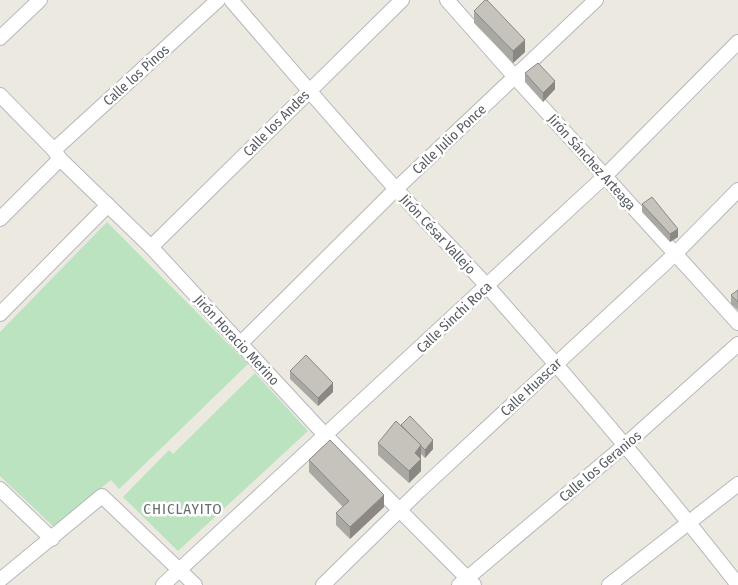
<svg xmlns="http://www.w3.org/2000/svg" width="738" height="585" font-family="'Fira Sans Condensed',sans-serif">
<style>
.green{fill:#bce3bf}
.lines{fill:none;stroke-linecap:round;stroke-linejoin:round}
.minor-casing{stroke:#b5b7bc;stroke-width:16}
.minor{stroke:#fff;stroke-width:14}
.wall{fill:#aaa8a3}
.shaded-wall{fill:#8b8884}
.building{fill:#c6c3bd;stroke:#8b8884}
.labels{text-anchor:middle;stroke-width:5;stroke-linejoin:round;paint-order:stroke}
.street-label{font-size:14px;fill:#585b60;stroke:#fff}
.neighbourhood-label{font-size:15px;letter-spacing:1px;fill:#696d72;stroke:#fff}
</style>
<rect width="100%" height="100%" fill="#ebe9e0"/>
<g class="green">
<path d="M107 222 248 364 119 489 111 480 54 527 0 476V332Z"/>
<path d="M255 373 308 431 178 551 123 497 169 450 173 454Z"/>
</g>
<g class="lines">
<defs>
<g id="minor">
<path d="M231 0C285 63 339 126 395 188 425 221 457 253 488 287 574 384 658 482 738 585"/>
<path d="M447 0 515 77 738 323"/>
<path d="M0 38 40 0"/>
<path d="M0 95 54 150 60 159 151 247 325 435 474 585"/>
<path d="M54 150 218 0"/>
<path d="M0 219 60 159"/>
<path d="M151 247 402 0"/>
<path d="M0 314 108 205"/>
<path d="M240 344 396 189 596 0"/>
<path d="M0 489 52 539"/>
<path d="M0 580 102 496 195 585"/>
<path d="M163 585 605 176 738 42"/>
<path d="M323 585 419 491 675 254 738 190"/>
<path d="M459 585 625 445 738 344"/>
<path d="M609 585 738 484"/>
</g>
</defs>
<use href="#minor" class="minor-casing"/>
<use href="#minor" class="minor"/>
</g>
<g class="wall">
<path d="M474 11 525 52 513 63 474 23Z"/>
<path d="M525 73 555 89 543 102 525 82Z"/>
<path d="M642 204 678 237 670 242 642 212Z"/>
<path d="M738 290V310L731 304V295Z"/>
<path d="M290 371 333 392 318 406 290 379Z"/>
<path d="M401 425 433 449 425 458 421 454V471L409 483 378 455V443Z"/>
<path d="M309 460 384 507 350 539 336 525V513L343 507 309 472Z"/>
</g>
<g class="shaded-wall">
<path d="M525 40V52L513 63V51Z"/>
<path d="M555 81V89L543 102V93Z"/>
<path d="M678 229V237L670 242V234Z"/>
<path d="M333 383V392L318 406V398Z"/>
<path d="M433 440V449L425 458V450Z"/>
<path d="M421 445V457L415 465V453Z"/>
<path d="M421 459V471L409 483V471Z"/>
<path d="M384 495V507L350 539V527Z"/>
</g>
<g class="building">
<path d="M485 0H487L525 40 513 51 474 11Z"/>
<path d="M538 63 555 81 543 93 525 73Z"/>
<path d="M652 197 678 229 670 234 642 204Z"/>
<path d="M738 290V302L731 295Z"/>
<path d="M306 355 333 383 318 398 290 371Z"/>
<path d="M410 416 433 440 425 450 401 425Z"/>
<path d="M396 421 421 445 415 453 421 459 409 471 378 443Z"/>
<path d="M330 440 384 495 350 527 336 513 349 501 309 460Z"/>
</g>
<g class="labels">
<g class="street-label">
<text transform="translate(136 75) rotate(-42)" y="5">Calle los Pinos</text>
<text transform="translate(276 123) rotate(-45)" y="5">Calle los Andes</text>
<text transform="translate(449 139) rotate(-43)" y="5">Calle Julio Ponce</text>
<text transform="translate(592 162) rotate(48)" y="5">Jirón Sánchez Arteaga</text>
<text transform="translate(438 234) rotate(47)" y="5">Jirón César Vallejo</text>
<text transform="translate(454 317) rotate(-43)" y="5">Calle Sinchi Roca</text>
<text transform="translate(237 340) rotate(47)" y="5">Jirón Horacio Merino</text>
<text transform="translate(531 387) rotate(-43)" y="5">Calle Huascar</text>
<text transform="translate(600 466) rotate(-40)" y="5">Calle los Geranios</text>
</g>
<g class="neighbourhood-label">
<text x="183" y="514">CHICLAYITO</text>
</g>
</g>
</svg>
